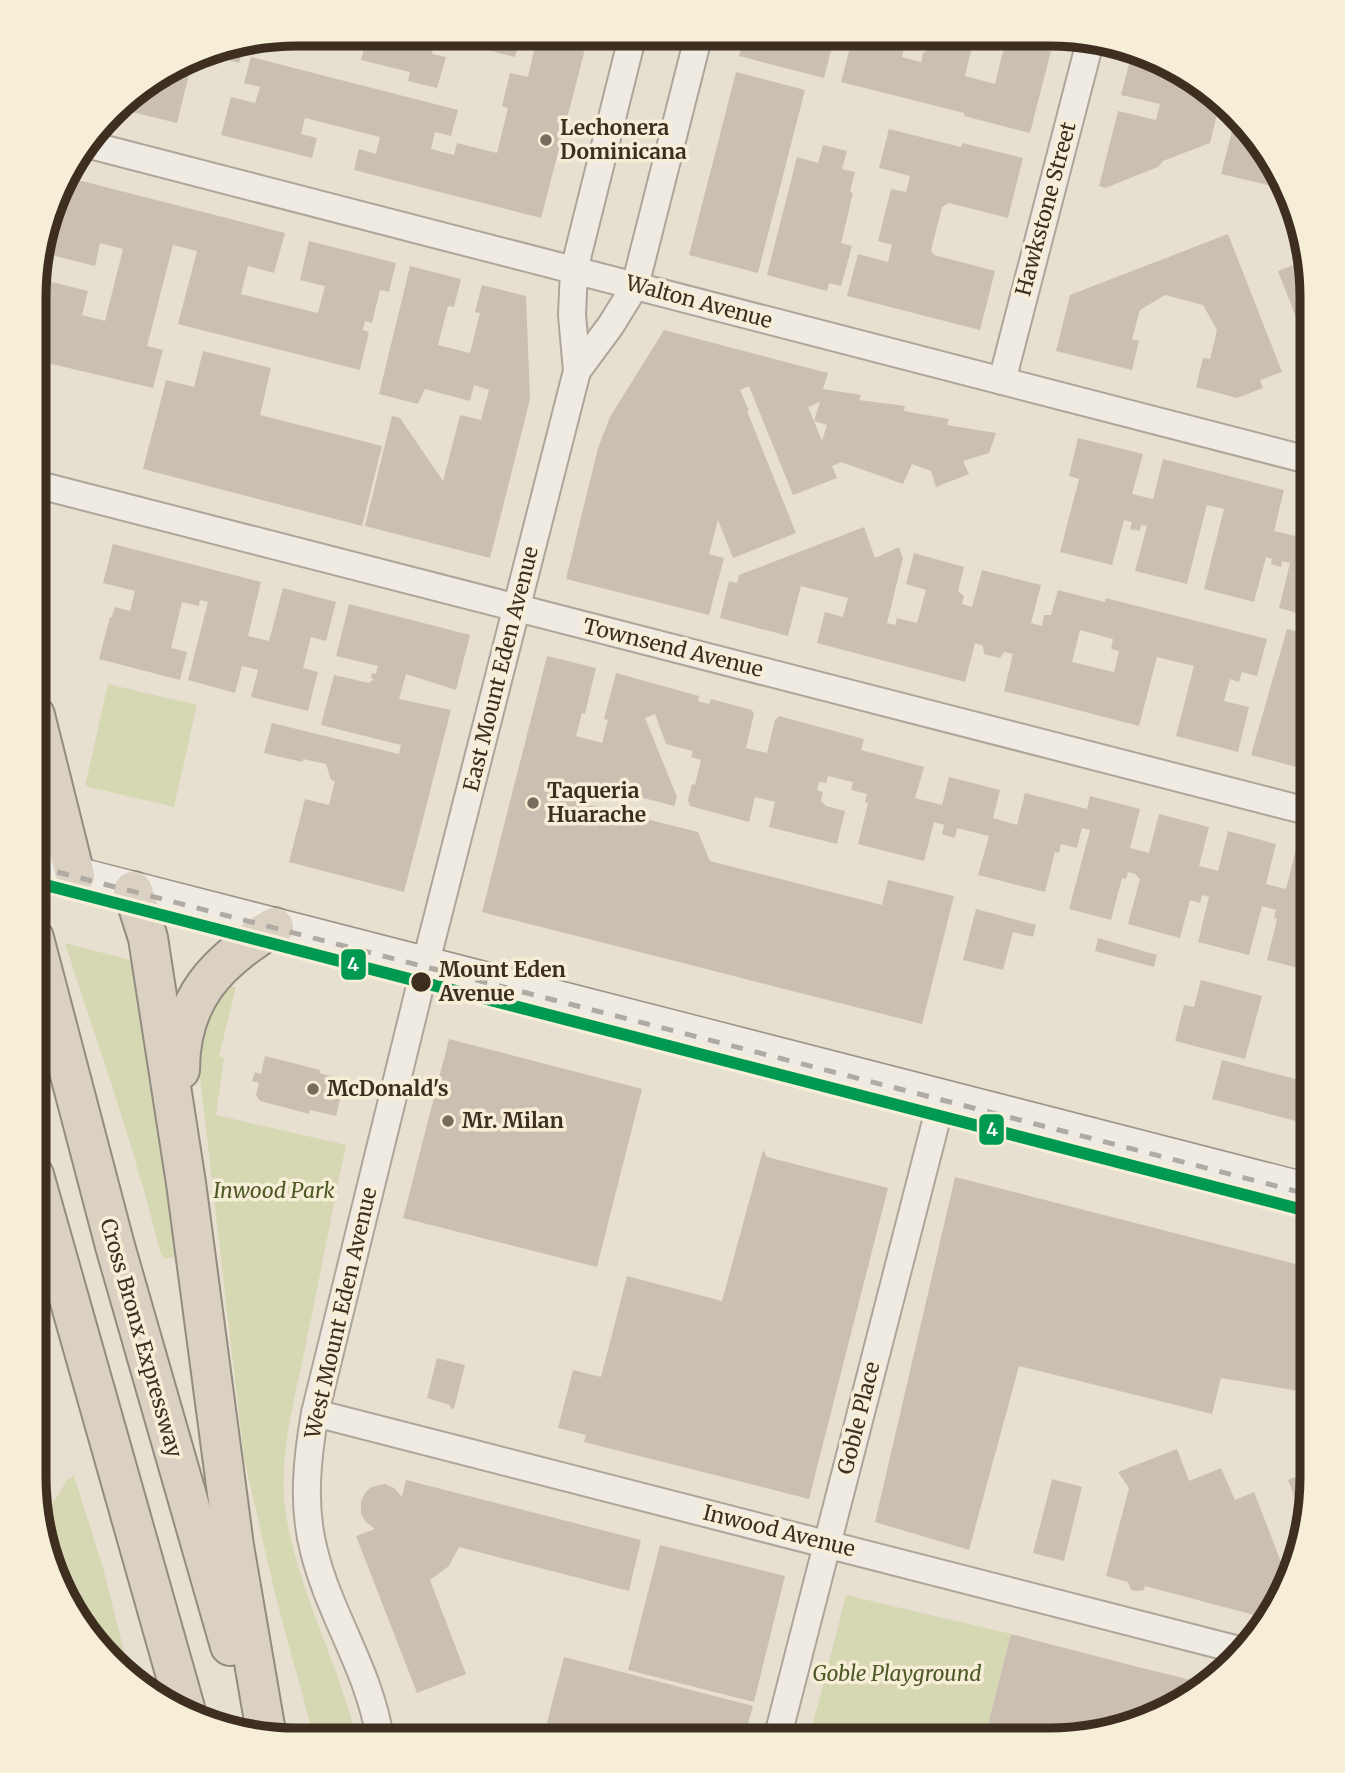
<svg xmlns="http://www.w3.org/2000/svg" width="1345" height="1773" font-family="Merriweather,serif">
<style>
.green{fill:#d6d7b3}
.building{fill:#cbbfb2;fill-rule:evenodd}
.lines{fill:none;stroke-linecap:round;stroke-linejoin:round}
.street-casing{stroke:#ada599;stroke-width:30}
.secondary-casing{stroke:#9c958a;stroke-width:40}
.highway-casing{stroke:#928b80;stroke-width:42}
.street{stroke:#efebe3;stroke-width:26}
.secondary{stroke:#efebe3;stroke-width:37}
.highway{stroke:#dad1c2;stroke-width:38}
.rail{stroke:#afaaa2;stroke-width:5;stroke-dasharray:12 12;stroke-linecap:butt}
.metro-1-casing{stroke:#f7eed8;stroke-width:18}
.metro-1{stroke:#009952;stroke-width:12}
.poi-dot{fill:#786c5e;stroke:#f7eed8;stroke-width:2.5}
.stop-dot{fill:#3d2e20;stroke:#f7eed8;stroke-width:2.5}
.labels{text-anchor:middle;stroke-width:7;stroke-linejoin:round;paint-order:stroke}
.poi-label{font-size:21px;font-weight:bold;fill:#3d2e20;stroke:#f7eed8;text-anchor:start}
.street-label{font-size:21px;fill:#3d2e20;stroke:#f7eed8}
.stop-label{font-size:21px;font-weight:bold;fill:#3d2e20;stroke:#f7eed8;text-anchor:start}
.park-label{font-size:21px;font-style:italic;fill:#4d5a26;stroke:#f7eed8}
.rim{fill:none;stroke:#3d2e20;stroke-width:9}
.line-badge{stroke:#f7eed8;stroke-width:2.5}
.badge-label{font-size:19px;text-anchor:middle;font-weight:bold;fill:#fff}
</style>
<rect width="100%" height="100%" fill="#e7e0d1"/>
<g class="green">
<path d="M108 684 197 705 174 807 85 786Z"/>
<path d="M65 943 137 962 177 1256 165 1259 160 1252C135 1147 98 1046 65 943Z"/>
<path d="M219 984 236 987 219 1056 224 1058 216 1115 346 1145C332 1212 319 1280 305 1348 294 1404 276 1463 287 1521 301 1596 338 1664 357 1738H314L276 1598 244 1458 197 1051Z"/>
<path d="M74 1476 104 1571 131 1679 99 1650 61 1593 43 1520 67 1480Z"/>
<path d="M846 1595 1011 1634 984 1740 809 1739Z"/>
</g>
<g class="building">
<path d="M296 33H350L347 49 290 34Z"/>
<path d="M368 33 589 34 541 218 354 170 359 149 376 154 380 137 305 118 301 134 317 138 312 158 221 135 231 97 255 103 260 87 244 83 251 57 458 110 451 136 435 132 431 149 454 155 457 143 497 153 508 108 502 106 510 73 528 77 535 46 519 42 515 57 431 36 429 41 434 43 432 54 446 57 437 88 408 81 410 72 361 60Z"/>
<path d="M745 35H829L833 43 824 78 739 56Z"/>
<path d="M859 35H902L899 47 904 48 902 57 921 62 923 53 931 48 935 35H979L974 39 965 76 995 84 1007 35H1055L1030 133 964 116V113L841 82 850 47 854 48Z"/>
<path d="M245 42 239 63 208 55 211 47Z"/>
<path d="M1133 49 1150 53 1209 87 1220 102 1210 143 1163 161 1158 167 1105 188 1099 186 1118 111 1156 120 1160 104 1121 95Z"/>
<path d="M193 58 177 123 116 108 123 98Z"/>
<path d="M736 72 805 90 758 273 689 255Z"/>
<path d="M1235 119 1284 179 1281 188 1221 174Z"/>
<path d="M889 129 961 147 962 143 1023 158 1008 218 949 203 942 207 931 250 934 255 995 271 980 330 847 296 858 254 888 262 892 245 878 241 891 189 906 192 910 176 879 168Z"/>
<path d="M823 145 847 151 842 169 855 172 850 192 853 193 841 243 852 246 841 286 829 283 827 291 767 275 797 157 818 163Z"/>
<path d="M70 178 285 233 274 273 248 266 241 294 318 313 325 286 300 280 309 241 396 263 389 292 380 290 372 323 365 321 363 330 369 332 360 370 178 324 197 251 173 245 147 346 163 350 153 388 35 360V315L44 280 88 291 82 315 105 321 123 249 100 243 95 266 51 255Z"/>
<path d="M1228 234 1282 372 1260 380 1263 388 1237 398 1196 387 1203 358 1210 359 1217 330 1203 305 1165 295 1140 310 1132 339 1139 341 1132 370 1056 351 1070 295Z"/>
<path d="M1304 261 1312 296V320L1299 325 1278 271Z"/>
<path d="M410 266 461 279 454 307 448 306 438 345 470 353 480 313 475 312 482 285 526 296 530 399 490 558 365 526 392 416 400 418 443 481 460 415 481 420 489 390 474 385 470 401 425 389 418 404 379 394Z"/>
<path d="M664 330 828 373 823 389 861 395 859 400 905 406 904 411 949 419 947 425 996 433 989 453 963 461 969 474 936 487 931 471 912 464 903 484 841 462 832 466 837 478 793 495 749 386 740 390 749 411H747L796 533 733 558 718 520 709 554 724 558 709 615 566 579 598 448 610 417ZM820 402 814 421 808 407ZM814 421 827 425 822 441Z"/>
<path d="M203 351 271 368 260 415 382 446 362 526 143 469 166 380 194 387Z"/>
<path d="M1078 438 1143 454 1132 494 1153 499 1163 459 1284 490 1274 531 1295 536 1305 496 1312 498V617L1279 608 1290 563 1282 561 1281 567 1271 564 1272 559 1266 557 1254 602 1204 589 1224 509 1216 507 1207 505 1187 584 1135 571 1147 526 1141 525 1140 531 1130 529 1132 522 1124 520 1112 565 1060 552 1079 479 1069 476Z"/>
<path d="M864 527 875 558 899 547 903 558 887 623 895 625 897 618 917 623 926 590 906 584 914 553 964 567 958 591 964 596 962 604 972 607 982 570 1041 585 1031 623 1042 626 1044 615H1051L1058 590 1105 602 1106 598 1267 639 1257 676 1242 672 1239 682 1230 679 1224 701 1249 707 1238 752 1176 736 1194 666 1157 657 1139 726 1004 691 1013 654 1004 652 1000 658 984 654 983 646 975 643 965 682 817 643 825 612 843 617 848 598 801 586 788 636 720 618 729 581 737 583 739 575ZM1080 630 1113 639 1111 649 1119 651 1114 672 1072 662Z"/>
<path d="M113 544 261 582 248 636 269 641 283 588 336 602 326 641 311 637 303 668 318 672 308 711 251 697 258 670 242 666 235 693 188 680 208 602 200 600 199 606 182 602 171 648 187 652 180 680 99 659 110 617H112L115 607 130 611 135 591 103 583Z"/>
<path d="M349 604 470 635 456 690 406 674 399 699 451 710 404 892 289 862 305 799 329 805 335 781 331 780 326 764 303 759 302 762 264 753 272 723 399 754 401 745 321 725 334 675 369 683 374 679 371 678 372 673 376 674 378 666 336 656Z"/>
<path d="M1287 629 1312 635V771L1251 755Z"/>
<path d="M547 656 596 668 585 714 582 713 576 736 602 743 608 720 604 719 616 673 699 696 698 701 709 704 711 699 752 710 754 714 746 748 767 753 775 720 779 716 864 739 861 750 924 767 915 798 942 805 949 777 1000 790 993 818 1017 825 1025 793 1087 809 1090 796 1140 809 1130 848 1149 853 1159 814 1209 827 1199 866 1218 871 1228 831 1276 844 1266 884 1286 889 1296 849 1311 853 1310 971 1267 960 1277 919 1274 918 1276 910 1262 906 1249 955 1198 942 1209 897 1202 895 1200 903 1190 900 1180 938 1128 924 1140 879 1135 874 1128 872 1126 879 1122 878 1111 920 1069 909 1090 830 1082 828 1077 848 1061 844 1059 853 1055 852 1045 892 978 875 989 836 957 828 955 838 942 834 944 825 934 822 924 861 858 844 868 803 865 802 867 794 851 790 853 782 828 776 826 783 819 782 817 790 823 792 821 801 826 806 845 811 837 844 769 827 775 802 755 797 749 822 690 806 688 800 692 784 695 785 701 760 691 757 693 751 666 744 655 714 645 718 677 797 674 806 582 782 575 785 571 800 698 832 710 861 882 905 888 880 954 896 922 1024 482 912Z"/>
<path d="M976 909 1036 925 1033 937 1013 932 1003 970 963 960Z"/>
<path d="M1098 938 1157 955 1154 967 1095 951Z"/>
<path d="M1201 980 1262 996 1245 1059 1175 1041 1184 1005 1194 1007Z"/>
<path d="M449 1039 642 1089 597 1267 403 1218Z"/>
<path d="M265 1056 320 1070V1073L345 1080 336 1116 310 1110 309 1114 260 1101 256 1095 259 1083 252 1081 255 1072 261 1074Z"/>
<path d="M1222 1060 1311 1083V1125L1212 1099Z"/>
<path d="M763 1150 767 1157 888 1188 809 1499 584 1442 586 1435 558 1428 573 1370 601 1377 627 1276 722 1301Z"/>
<path d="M955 1177 1311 1268V1393L1221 1378 1212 1414 1019 1366 969 1550 875 1522Z"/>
<path d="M437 1358 465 1365 454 1409 450 1408V1405L427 1398Z"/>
<path d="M1177 1449 1189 1481 1221 1468 1235 1500 1254 1492 1288 1580 1269 1619 1145 1586 1144 1590 1138 1591 1131 1590 1128 1582 1106 1576 1129 1488 1118 1472Z"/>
<path d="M1311 1471V1494L1305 1524 1288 1480Z"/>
<path d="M34 1479 49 1489 40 1507Z"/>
<path d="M1052 1479 1082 1487 1064 1561 1033 1553Z"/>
<path d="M406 1480 641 1540 629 1591 459 1547 449 1566 430 1580 466 1674 417 1693 356 1536 375 1529 366 1522 361 1514V1501L365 1493 371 1487 385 1484 394 1488 402 1497Z"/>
<path d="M1302 1539 1298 1562 1296 1565 1288 1545Z"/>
<path d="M660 1545 785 1576 754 1702 628 1670Z"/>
<path d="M1011 1634 1138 1667 1207 1684 1165 1712 1049 1740H984Z"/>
<path d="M564 1657 753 1706 744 1739 543 1738Z"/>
</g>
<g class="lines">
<defs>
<g id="street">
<path d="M86 144 1312 461"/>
<path d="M577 371 611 325 635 286 699 34"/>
<path d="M1002 381 1091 38"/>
<path d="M35 484 1311 812"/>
<path d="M315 1413 1243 1651"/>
<path d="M380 1738C369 1669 330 1616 314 1551 302 1505 307 1459 315 1413L425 966 577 371 572 315 574 270 633 34"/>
<path d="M777 1739 942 1098"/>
</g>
<path id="secondary" d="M34 865 1311 1193"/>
<g id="highway">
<path d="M35 715 75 875"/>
<path d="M133 891 148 938 186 1183 234 1546 267 1738"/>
<path d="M34 938 115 1246 230 1646"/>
<path d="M180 1070C180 999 217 961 274 927"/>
<path d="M34 1175 185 1708"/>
</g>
</defs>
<use href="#street" class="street-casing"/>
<use href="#secondary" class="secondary-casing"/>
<use href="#highway" class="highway-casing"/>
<use href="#street" class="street"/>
<use href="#secondary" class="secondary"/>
<use href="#highway" class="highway"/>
<path class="rail" d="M34 866 1311 1195"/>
<defs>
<path id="metro-1" d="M34 882 1311 1212"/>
</defs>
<use href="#metro-1" class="metro-1-casing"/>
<use href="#metro-1" class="metro-1"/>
</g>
<g class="poi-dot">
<circle cx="546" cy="140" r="7"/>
<circle cx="533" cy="803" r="7"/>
<circle cx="313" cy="1089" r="7"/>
<circle cx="448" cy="1121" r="7"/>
</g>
<circle class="stop-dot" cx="421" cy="982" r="11"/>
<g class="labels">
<g class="poi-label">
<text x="560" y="135">Lechonera<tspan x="560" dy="24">Dominicana</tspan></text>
<text x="547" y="798">Taqueria<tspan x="547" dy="24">Huarache</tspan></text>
<text x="327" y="1096">McDonald's</text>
<text x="462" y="1128">Mr. Milan</text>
</g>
<g class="street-label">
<text transform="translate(1046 209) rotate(-75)" y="7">Hawkstone Street</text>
<text transform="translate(699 302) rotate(15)" y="7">Walton Avenue</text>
<text transform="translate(673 648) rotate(14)" y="7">Townsend Avenue</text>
<text transform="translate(501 669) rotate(-76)" y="7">East Mount Eden Avenue</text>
<text transform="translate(341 1313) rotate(-77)" y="7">West Mount Eden Avenue</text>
<text transform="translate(141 1338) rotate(74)" y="7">Cross Bronx Expressway</text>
<text transform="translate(859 1418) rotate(-76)" y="7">Goble Place</text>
<text transform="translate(779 1531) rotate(14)" y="7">Inwood Avenue</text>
</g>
<g class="stop-label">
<text x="439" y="977">Mount Eden<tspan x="439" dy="24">Avenue</tspan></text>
</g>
<g class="park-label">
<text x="274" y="1198">Inwood Park</text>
<text x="897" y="1681">Goble Playground</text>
</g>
</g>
<path d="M0 0H1345V1773H0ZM297 46H1049A251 251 0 0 1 1300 297V1477A251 251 0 0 1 1049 1728H297A251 251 0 0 1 46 1477V297A251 251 0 0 1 297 46Z" fill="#f7eed8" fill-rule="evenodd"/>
<path class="rim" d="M297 46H1049A251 251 0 0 1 1300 297V1477A251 251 0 0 1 1049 1728H297A251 251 0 0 1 46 1477V297A251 251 0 0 1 297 46Z"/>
<g class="line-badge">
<rect x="340" y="948" width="27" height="33" rx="7" fill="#009952"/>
<rect x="978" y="1113" width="27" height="33" rx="7" fill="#009952"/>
</g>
<g class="badge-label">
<text x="353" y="971">4</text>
<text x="992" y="1136">4</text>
</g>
</svg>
